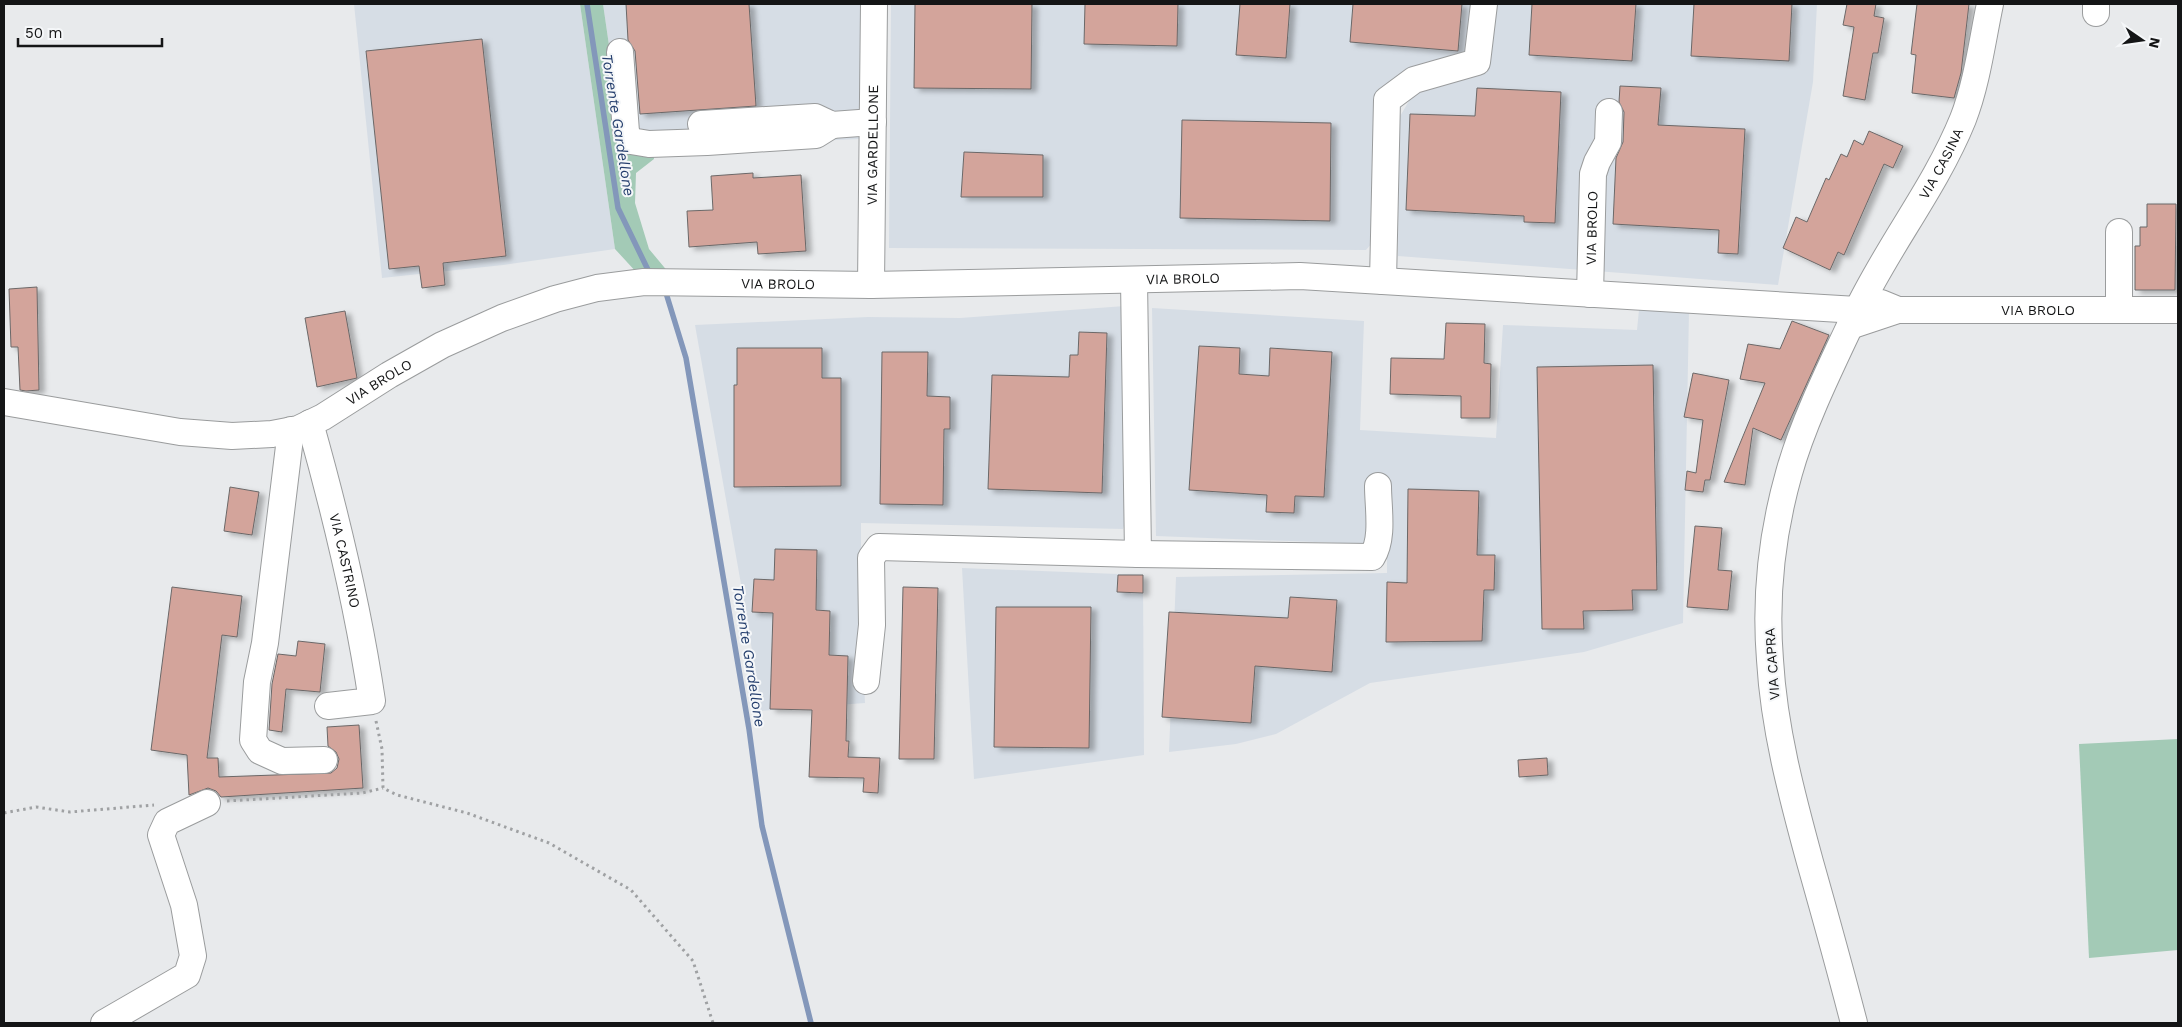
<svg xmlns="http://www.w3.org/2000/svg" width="2182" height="1027" font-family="'Work Sans',sans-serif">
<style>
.built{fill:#d6dde5}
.green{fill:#a3cab6}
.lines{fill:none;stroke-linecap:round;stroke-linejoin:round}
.stream{stroke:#8397ba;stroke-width:5.5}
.building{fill:#d3a49b;stroke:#6b6868;filter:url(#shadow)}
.minor-casing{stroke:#9a9c9d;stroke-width:28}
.path{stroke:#9fa1a3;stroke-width:3;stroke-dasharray:2.5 4;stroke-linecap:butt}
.minor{stroke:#fff;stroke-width:26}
.labels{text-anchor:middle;stroke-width:4;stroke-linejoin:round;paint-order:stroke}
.street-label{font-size:14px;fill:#141516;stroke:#f5f7f9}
.water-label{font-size:15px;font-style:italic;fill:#243e6d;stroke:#f5f7f9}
</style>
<defs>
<filter id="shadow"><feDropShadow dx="5.5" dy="3" stdDeviation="2.5" flood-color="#0004"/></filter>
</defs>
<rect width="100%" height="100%" fill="#e8eaec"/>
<g class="built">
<path d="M354 4H580L615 249 503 265 382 278Z"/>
<path d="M603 4H860V139L624 149Z"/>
<path d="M891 4H1817L1813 82 1778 285 1398 256 1399 118 1416 89 1380 94 1372 243 1366 250 889 248Z"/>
<path d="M1125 306 1130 507 1123 529 861 523V626L865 703 760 711 749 629 695 325 868 317 960 318Z"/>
<path d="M1152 308 1364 321 1360 430 1496 438 1503 325 1637 330 1639 310 1689 311 1683 623 1584 652 1370 683 1276 734 1236 744 1169 752 1176 577 1387 573V486L1368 544 1156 536Z"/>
<path d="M962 568 1143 575 1144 755 974 779Z"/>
</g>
<g class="green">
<path d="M580 4H603L624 149 653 148 654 159 636 173 635 203 649 249 669 273 638 274 615 249Z"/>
<path d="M2178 739V950L2089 958 2079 744Z"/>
</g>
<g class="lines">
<g class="stream">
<path d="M587 4 618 208 650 274"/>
<path d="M666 293 686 358 749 729 762 826 811 1023"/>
</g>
</g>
<g class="building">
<path d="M626 4H749L756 106 640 114 635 51 628 40Z"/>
<path d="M915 4H1032L1031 89 914 88Z"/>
<path d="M1085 4H1178L1177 46 1084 44Z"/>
<path d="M1240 4H1290L1286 58 1236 55Z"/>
<path d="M1353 4H1462L1458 51 1350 42Z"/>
<path d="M1532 4H1636L1632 61 1529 55Z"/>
<path d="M1694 4H1792L1789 61 1691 56Z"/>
<path d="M1847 4H1876L1874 16 1884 18 1878 53H1873L1865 100 1843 96 1854 27 1843 25Z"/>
<path d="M1917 4H1969L1961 73 1954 98 1912 93 1916 55 1911 54Z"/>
<path d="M482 39 506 256 443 263 445 285 422 288 419 266 389 269 366 51Z"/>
<path d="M1620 86 1661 88 1658 125 1745 129 1738 254 1718 253 1719 230 1613 224 1616 158 1623 142 1624 112 1619 102Z"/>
<path d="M1477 88 1561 92 1555 223 1524 222V216L1406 210 1410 114 1475 116Z"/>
<path d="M1182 120 1331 123 1330 221 1180 218Z"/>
<path d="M1869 131 1903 146 1893 168 1884 164 1844 255 1838 252 1830 270 1783 248 1796 217 1807 222 1826 178 1829 180 1841 154 1847 157 1854 140 1863 145Z"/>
<path d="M964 152 1043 155V197H961Z"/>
<path d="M753 173V178L801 175 806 251 758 254 757 242 689 247 687 211 713 210 711 176Z"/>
<path d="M2147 204H2176L2175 290H2135V246H2140V227H2147Z"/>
<path d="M37 287 39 390 26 391 20 390 18 347H11L9 289Z"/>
<path d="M345 311 357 378 317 387 305 318Z"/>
<path d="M1792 321 1829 335 1781 440 1753 428 1745 485 1724 482 1765 383 1740 379 1748 344 1780 349Z"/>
<path d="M1446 323 1485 324 1484 363 1491 364 1490 418H1461V396L1390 394 1391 358 1444 359Z"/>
<path d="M1079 332 1107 333 1102 493 988 489 992 375 1069 377 1070 355H1078Z"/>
<path d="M1199 346 1240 348 1239 374 1269 376 1270 348 1332 352 1324 497 1295 496 1294 513 1266 512 1267 495 1189 490Z"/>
<path d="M737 348H822V378H841V486L734 487V385H737Z"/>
<path d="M882 352H928L927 396 950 397V429H944L943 505 880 504Z"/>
<path d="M1653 365 1657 590H1632L1633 610 1583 611 1584 629H1542L1537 367Z"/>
<path d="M1693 373 1729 380 1710 480H1705L1703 492 1685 490 1687 471 1696 473 1703 420 1684 417Z"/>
<path d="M230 487 259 492 252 535 224 531Z"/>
<path d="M1408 489 1479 491 1477 555H1495L1494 590H1484L1482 641 1386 642 1387 582 1407 583Z"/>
<path d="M1695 526 1722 528 1718 570 1732 571 1728 610 1687 607Z"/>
<path d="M775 549 817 550 816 610 830 611 829 655 848 656 846 741H849L848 757 880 758 878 793 863 792 864 778 809 777 812 710 770 709 773 613 752 612 754 579 774 580Z"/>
<path d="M1118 575H1143V593L1117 592Z"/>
<path d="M172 587 242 596 237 637 222 635 207 758H218L219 777 331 773 337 768 339 759 336 752 328 746 327 727 359 725 363 788 221 797 216 791 208 788 189 795 187 755 151 750Z"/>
<path d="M903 587 938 588 934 759H899Z"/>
<path d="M1290 597 1337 600 1332 672 1255 666 1251 723 1162 717 1169 612 1288 618Z"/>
<path d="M996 607H1091L1089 748 994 747Z"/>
<path d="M298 641 325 644 320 692 286 689 282 732 269 730 272 684 278 654 296 656Z"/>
<path d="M1547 758 1548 775 1519 777 1518 760Z"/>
</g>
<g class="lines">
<defs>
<g id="minor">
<path d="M2096 13V4"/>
<path d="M620 52 626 132 631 141 649 144 707 142 816 135 832 125"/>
<path d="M701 124 815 117 832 125 873 122"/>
<path d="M2119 232V310"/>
<path d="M1134 280 1138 554"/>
<path d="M1383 281 1387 100 1414 80 1477 62 1484 4"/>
<path id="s1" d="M871 285 874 4"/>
<path id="s2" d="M1590 294 1593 174 1597 162 1608 142 1609 112"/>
<path id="s3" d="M1898 310H2178"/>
<path d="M1850 326 1898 310 1881 303"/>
<path id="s4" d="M4 402 180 432 232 436 272 434 298 429 323 417 389 375 442 345 502 318 555 299 597 288 644 282 871 285 1300 276 1857 310"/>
<path id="s5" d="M310 423C336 515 358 607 372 701L328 706"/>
<path d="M291 430 265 643 257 682 253 740 260 751 282 761 324 760"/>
<path d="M866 681 872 625 871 558 879 547 1138 554 1372 557C1384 538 1378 508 1378 486"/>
<path d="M104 1023 187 975 193 956 184 905 161 835 167 822 207 803"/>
<path id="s6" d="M1854 1023C1840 969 1825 915 1810 862 1792 796 1774 729 1770 660 1765 598 1772 533 1789 473 1803 422 1833 362 1856 313 1887 247 1935 188 1963 119 1977 83 1982 42 1990 4"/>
</g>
</defs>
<use href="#minor" class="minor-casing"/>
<g class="path">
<path d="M376 721 382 749 383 788 397 795 467 813 549 843 631 890 693 961 713 1023"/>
<path d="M227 801 362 793 383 788"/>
<path d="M4 813 36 807 70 812 154 805"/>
</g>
<use href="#minor" class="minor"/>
</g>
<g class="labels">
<g class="street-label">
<text dy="5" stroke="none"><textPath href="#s1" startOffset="140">VIA GARDELLONE</textPath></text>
<text dy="5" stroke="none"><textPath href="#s6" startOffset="908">VIA CASINA</textPath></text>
<text dy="5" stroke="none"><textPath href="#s2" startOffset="66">VIA BROLO</textPath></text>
<text dy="5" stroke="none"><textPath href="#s4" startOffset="1216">VIA BROLO</textPath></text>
<text dy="5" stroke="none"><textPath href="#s4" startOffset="811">VIA BROLO</textPath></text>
<text dy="5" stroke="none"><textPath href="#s3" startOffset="140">VIA BROLO</textPath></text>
<text dy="5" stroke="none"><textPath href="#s4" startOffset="391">VIA BROLO</textPath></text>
<text dy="5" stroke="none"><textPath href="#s5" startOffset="142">VIA CASTRINO</textPath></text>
<text transform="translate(1772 664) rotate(-94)" y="5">VIA CAPRA</text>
</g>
<g class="water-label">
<text transform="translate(618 125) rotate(81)" y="5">Torrente Gardellone</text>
<text transform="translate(749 656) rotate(81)" y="5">Torrente Gardellone</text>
</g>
</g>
<rect width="2182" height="1027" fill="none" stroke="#141516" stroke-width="10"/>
<g transform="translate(2142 40) rotate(103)" stroke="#f5f7f9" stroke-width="4" paint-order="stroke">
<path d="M0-4L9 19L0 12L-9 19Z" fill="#141516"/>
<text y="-8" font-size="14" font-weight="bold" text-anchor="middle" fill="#141516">N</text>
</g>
<path d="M18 38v8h144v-8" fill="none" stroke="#141516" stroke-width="2.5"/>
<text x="25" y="38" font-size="15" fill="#141516" stroke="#f5f7f9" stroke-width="4" paint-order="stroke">50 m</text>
</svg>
